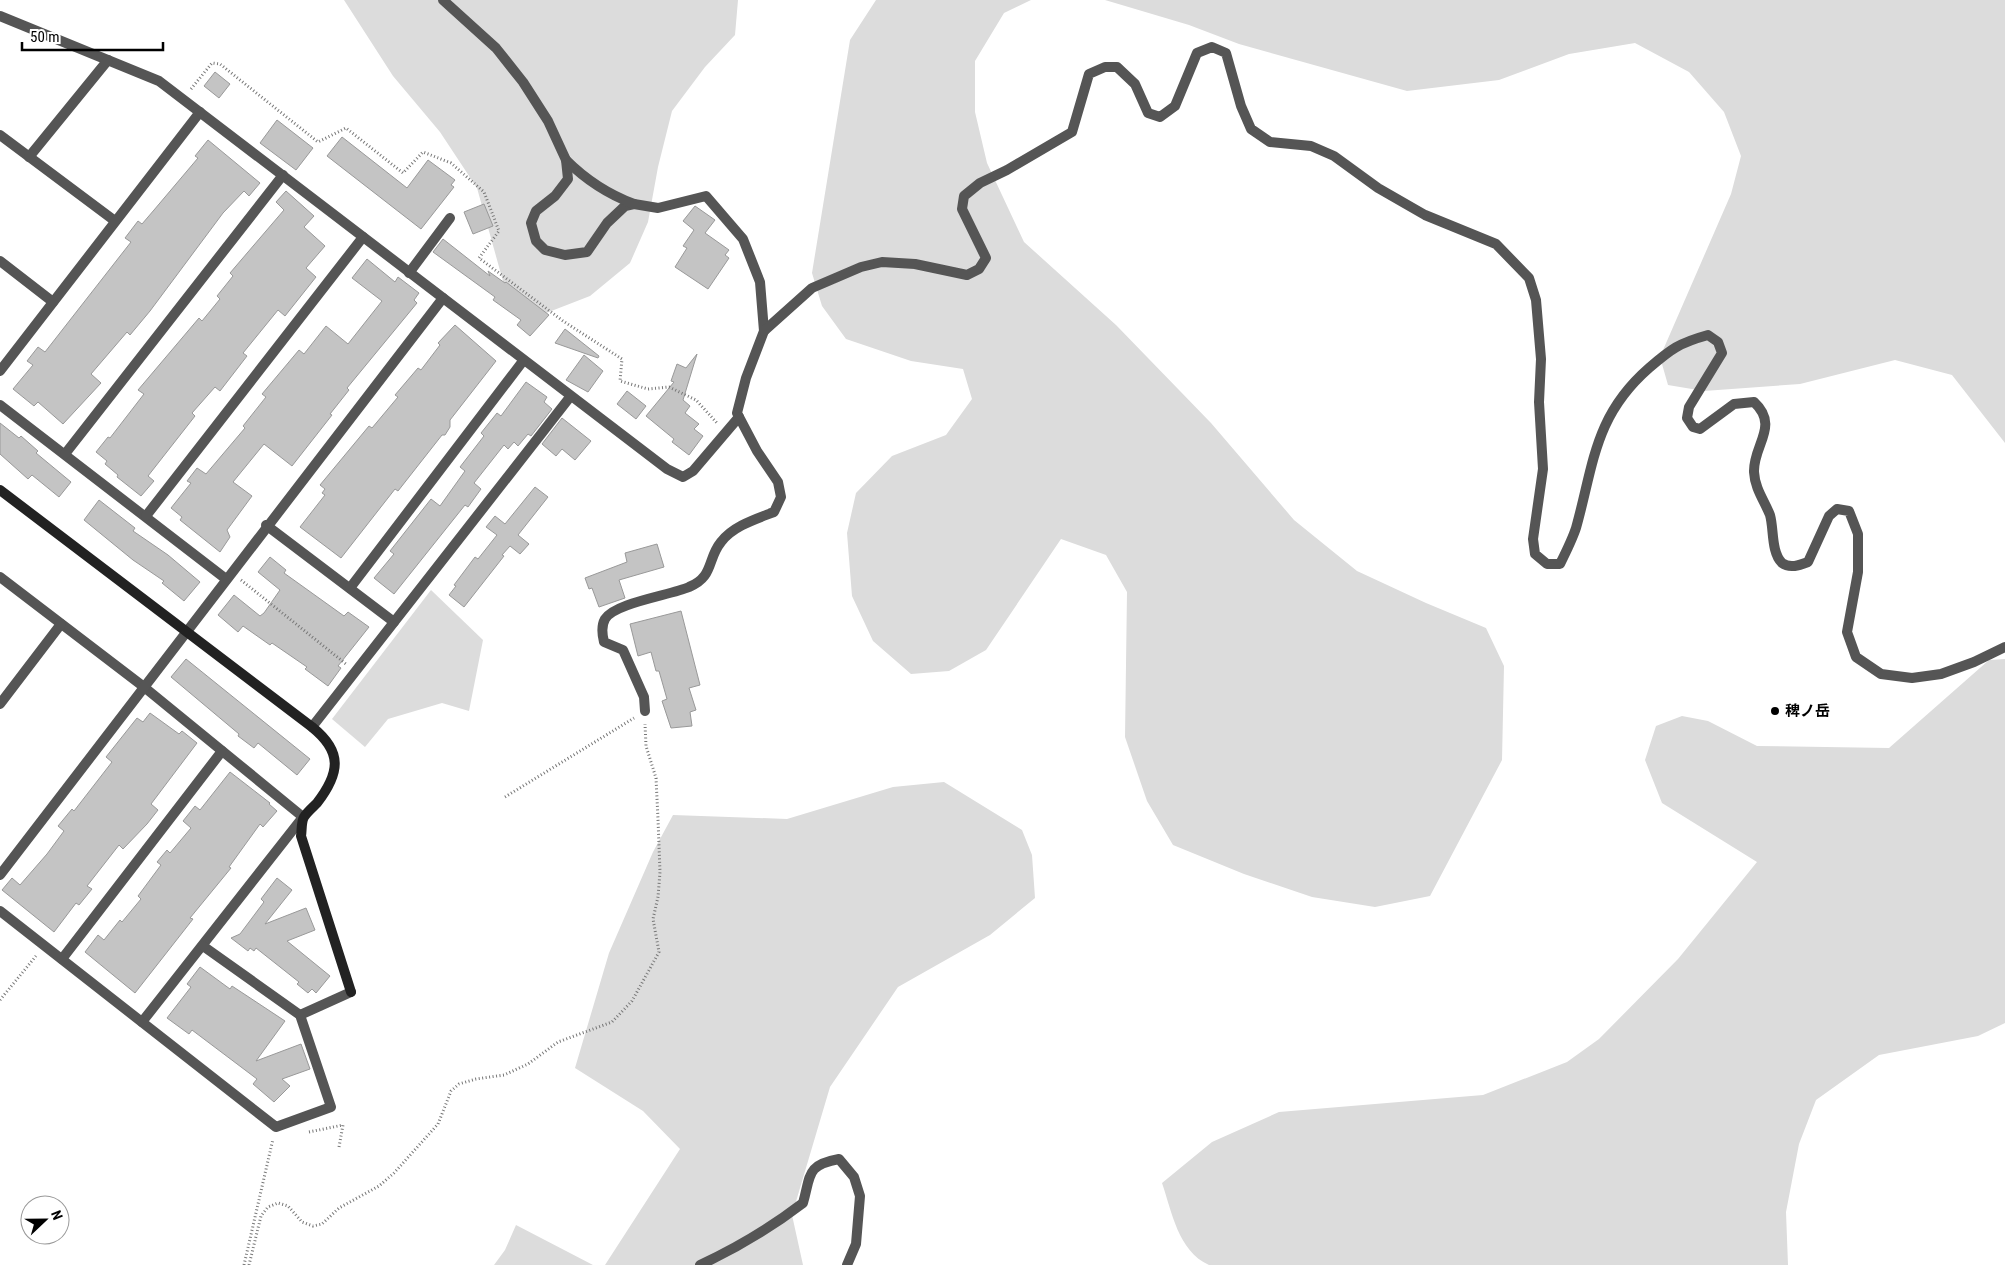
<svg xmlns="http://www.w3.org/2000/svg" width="2005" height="1265" font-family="'Roboto Condensed','Noto Sans JP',sans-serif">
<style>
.green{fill:#dcdcdc}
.building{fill:#c4c4c4;stroke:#999}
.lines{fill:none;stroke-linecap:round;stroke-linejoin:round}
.path{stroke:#777;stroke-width:3;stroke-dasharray:1 2.5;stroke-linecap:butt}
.street{stroke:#555;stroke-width:10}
.secondary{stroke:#222;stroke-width:10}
.poi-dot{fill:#000;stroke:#fff;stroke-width:2}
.labels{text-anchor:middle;stroke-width:5;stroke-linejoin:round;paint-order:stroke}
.poi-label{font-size:15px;font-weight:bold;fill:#000;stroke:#fff;text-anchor:start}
</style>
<rect width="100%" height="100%" fill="#fff"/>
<g class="green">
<path d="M344 0H738L735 35 705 67 672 111 658 167 648 222 630 263 590 296 541 315 506 292 477 188 440 132 393 76Z"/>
<path d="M876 0H1031L1004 13 975 61V112L987 163 1024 242 1116 325 1211 423 1294 520 1357 571 1426 603 1486 628 1504 666 1502 760 1430 896 1375 907 1312 897 1244 874 1173 845 1147 801 1125 737 1127 592 1106 555 1061 539 986 650 949 671 911 674 873 641 852 596 847 533 856 493 892 456 946 435 972 399 963 369 911 361 846 339 822 306 812 273 850 40Z"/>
<path d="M1105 0H2005V443L1952 375 1895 360 1800 384 1704 391 1668 385 1660 357 1731 194 1741 156 1724 112 1689 72 1635 43 1569 54 1499 80 1407 91 1239 44 1189 25Z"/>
<path d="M431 590 483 640 469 711 442 703 388 719 365 747 332 719Z"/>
<path d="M2005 659V1023L1978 1036 1879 1055 1816 1100 1799 1144 1786 1212 1788 1265H1209C1178 1251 1172 1212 1162 1183L1212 1142 1279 1112 1483 1095 1567 1062 1599 1039 1678 959 1757 862 1662 803 1645 760 1656 726 1682 716 1708 721 1757 746 1889 748 1989 660Z"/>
<path d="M944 782 1022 830 1032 855 1035 898 990 935 898 987 830 1087 792 1215 803 1265H605L680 1149 643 1111 575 1068 609 953 653 852 673 815 787 819 893 787Z"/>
<path d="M516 1225 593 1265H494L505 1250Z"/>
</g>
<g class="building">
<path d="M215 72 230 84 219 98 204 86Z"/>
<path d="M277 120 313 148 296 170 260 143Z"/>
<path d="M342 137 407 188 428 160 455 180 451 185 454 187 421 229 327 156Z"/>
<path d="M208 140 260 183 249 196 244 191 223 213 150 311 130 335 127 332 91 374 101 383 63 424 38 402 34 406 13 389 33 365 27 361 38 347 45 352 131 242 125 238 138 221 142 224 154 210 198 158 195 156Z"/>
<path d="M286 191 314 216 304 227 325 246 306 268 316 277 285 316 278 310 243 353 247 356 220 391 215 387 192 413 195 416 148 476 154 481 141 496 117 477 118 475 105 464 107 461 96 452 108 437 110 438 144 394 138 390 199 318 202 321 220 299 217 296 233 276 230 273 284 210 276 202Z"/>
<path d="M484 204 493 226 473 234 464 212Z"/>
<path d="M695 206 715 220 705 233 729 250 725 255 729 258 708 289 675 267 687 248 683 246 694 230 683 221Z"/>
<path d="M443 239 490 276 488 271 505 283 506 282 549 315 530 336 517 325 521 320 493 300 495 297 433 252Z"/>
<path d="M367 259 395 282 398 277 419 293 414 300 417 303 347 388 349 390 330 414 332 415 292 466 264 444 233 482 252 496 227 530 230 537 220 552 180 520 182 517 171 508 191 483 187 481 197 468 206 474 245 428 243 426 266 397 262 394 299 350 304 354 326 326 348 344 382 301 352 278Z"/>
<path d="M455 325 496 361 450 420V427L445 435H442L398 491 395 489 341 558 300 527 325 495 322 493 325 489 320 485 369 426 372 428 398 397 395 395 418 368 421 370 440 345 438 343Z"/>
<path d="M565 329 599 356 598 358 555 343Z"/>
<path d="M697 354 683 400 690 406 685 413 699 424 694 429 703 436 689 455 672 442 674 439 646 416 674 382 671 381 677 364 686 368Z"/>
<path d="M584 355 603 371 588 392 566 380Z"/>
<path d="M526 382 547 397 544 402 552 409 531 436 528 434 518 446 514 442 508 449 504 445 474 483 481 489 468 507 465 505 394 594 374 578 394 554 390 551 431 499 440 506 465 471 460 467 484 436 481 433 497 413 501 416Z"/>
<path d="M627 391 646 406 636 419 617 404Z"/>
<path d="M562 418 591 441 575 460 562 449 556 456 542 444Z"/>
<path d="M0 423 19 438 21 436 38 451 36 453 71 482 59 497 32 475 28 479 0 454Z"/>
<path d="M535 487 548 497 518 535 529 544 520 554 510 546 502 555 504 556 464 607 449 595 456 586 454 585 475 557 478 559 497 535 486 527 495 516 505 524Z"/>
<path d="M99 500 135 528 133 531 168 555 200 582 184 601 162 583 164 581 133 560 84 520Z"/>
<path d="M657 544 664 567 619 580 625 598 599 607 592 588 589 589 585 578 627 562 625 553Z"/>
<path d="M270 557 286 570 284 573 344 616 348 612 369 627 338 666 341 668 328 686 305 669 307 667 272 643 270 645 243 626 238 632 218 615 234 595 260 616 264 613 280 590 258 572Z"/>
<path d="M681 611 700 685 689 688 696 710 690 712 692 726 671 728 662 701 667 699 659 671H656L651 652 638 656 630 624Z"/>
<path d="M186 659 310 759 297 775 258 743 254 748 238 736 239 734 171 677Z"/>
<path d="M150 713 179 734 182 731 197 743 151 804 158 810 147 824 123 849 119 845 87 886 92 889 79 905 76 903 54 932 2 890 12 878 20 885 47 854 64 831 58 826 72 809 74 811 112 762 106 757 137 718 143 722Z"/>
<path d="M230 772 270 803 269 804 277 811 263 827 260 824 229 867 231 868 190 918 193 919 135 993 85 952 98 935 104 940 120 920 122 922 141 899 138 896 161 865 157 862 167 850 170 853 191 828 183 821 195 806 200 810Z"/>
<path d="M277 878 292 890 265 924 306 908 315 930 287 941 330 976 316 993 312 989 308 993 297 984 299 982 256 948 254 951 250 948 248 951 231 938 240 934 264 902 261 899Z"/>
<path d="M200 967 230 989 232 986 285 1021 256 1061 301 1044 310 1069 282 1079 290 1086 274 1102 253 1084 257 1079 192 1030 189 1034 167 1018 191 987 187 984Z"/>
</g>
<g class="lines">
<g class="path">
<path d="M191 89 212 63 220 64 318 142 346 128 403 173 423 152 451 163 484 192 499 231 479 258 563 321 622 359 620 381 648 389 669 387 696 400 717 423"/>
<path d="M241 580 346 664"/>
<path d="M505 797 634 718"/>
<path d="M0 1000 36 956"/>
<path d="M309 1132 343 1125 339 1147"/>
<path d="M244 1265 273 1139"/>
<path d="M249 1265 261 1216 268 1207 278 1203 288 1206 302 1222 313 1226 322 1224 339 1208 379 1186 394 1173 438 1124 451 1091 459 1084 476 1079 504 1075 528 1064 558 1042 612 1022 632 1001 659 952 653 919 658 897 660 872 658 819 656 778 646 746 645 724"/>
</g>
<g class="street">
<path d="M443 0 496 48 523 82 548 121 566 160 568 179 555 196 536 211 531 223 536 241 545 250 565 255 587 252 607 223 625 206 634 204 658 208 706 196 743 239 760 282 764 331 746 378 737 413 757 451 778 482 781 497 774 512C756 519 733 526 721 542 707 559 714 577 689 587 671 595 614 603 605 619 601 626 602 634 604 642L623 650 644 697 645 711"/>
<path d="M0 16 159 81 667 469 683 477 693 471 739 417"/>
<path d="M0 135 115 221"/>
<path d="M29 157 108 60"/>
<path d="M566 160C585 179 610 195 634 204"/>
<path d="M0 261 53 302"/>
<path d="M409 273 450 218"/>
<path d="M764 331 812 288 861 267 882 262 915 264 967 275 979 269 986 258 962 209 964 196 980 183 1007 170 1072 132 1089 74 1105 67H1117L1135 84 1148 113 1160 117 1175 106 1197 53 1212 47 1226 53 1241 106 1251 129 1270 142 1311 146 1334 156 1378 188 1425 215 1496 244 1529 278 1536 300 1541 359 1539 402 1543 469 1533 539 1535 554 1547 564H1560C1566 552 1572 540 1576 528 1594 464 1594 416 1649 368 1671 349 1679 343 1708 335L1718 342 1722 353 1689 407 1687 418 1693 427 1700 429 1734 404 1754 402C1780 426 1753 445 1754 472 1755 489 1764 500 1770 515 1774 529 1771 552 1782 563 1790 569 1800 565 1808 562L1829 516 1837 509 1849 511 1858 534V572L1847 632 1856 657 1881 674 1912 678 1941 674 1974 662 2005 647"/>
<path d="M0 371 200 112"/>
<path d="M0 405 226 579"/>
<path d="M65 454 283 175"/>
<path d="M146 516 363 237"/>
<path d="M266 525 394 622"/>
<path d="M0 577 144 687 303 817 142 1022"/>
<path d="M350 588 523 361"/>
<path d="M0 704 61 624"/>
<path d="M312 727 570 397"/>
<path d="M0 875 443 298"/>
<path d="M0 911 276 1127 331 1107 300 1015 203 946"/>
<path d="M62 959 222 751"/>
<path d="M300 1015 351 992"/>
<path d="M700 1265C739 1247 769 1229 803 1203 811 1175 806 1165 839 1159L854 1177 860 1196 856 1244 847 1265"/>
</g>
<path class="secondary" d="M0 490 312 727C343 752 340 773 317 803 313 807 307 812 304 817 301 822 302 831 301 836L351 992"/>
</g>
<circle class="poi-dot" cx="1775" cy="711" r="5"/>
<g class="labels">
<g class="poi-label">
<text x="1785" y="716">稗ノ岳</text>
</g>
</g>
<g transform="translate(45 1220) rotate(68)"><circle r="24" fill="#ffffff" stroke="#999999"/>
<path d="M0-4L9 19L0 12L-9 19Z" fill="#000000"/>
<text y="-8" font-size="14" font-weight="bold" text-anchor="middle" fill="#000000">N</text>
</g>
<path d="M22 42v8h141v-8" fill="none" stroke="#000000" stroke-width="2.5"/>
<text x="30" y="42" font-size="15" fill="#000000" stroke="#ffffff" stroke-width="4" paint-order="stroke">50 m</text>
</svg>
